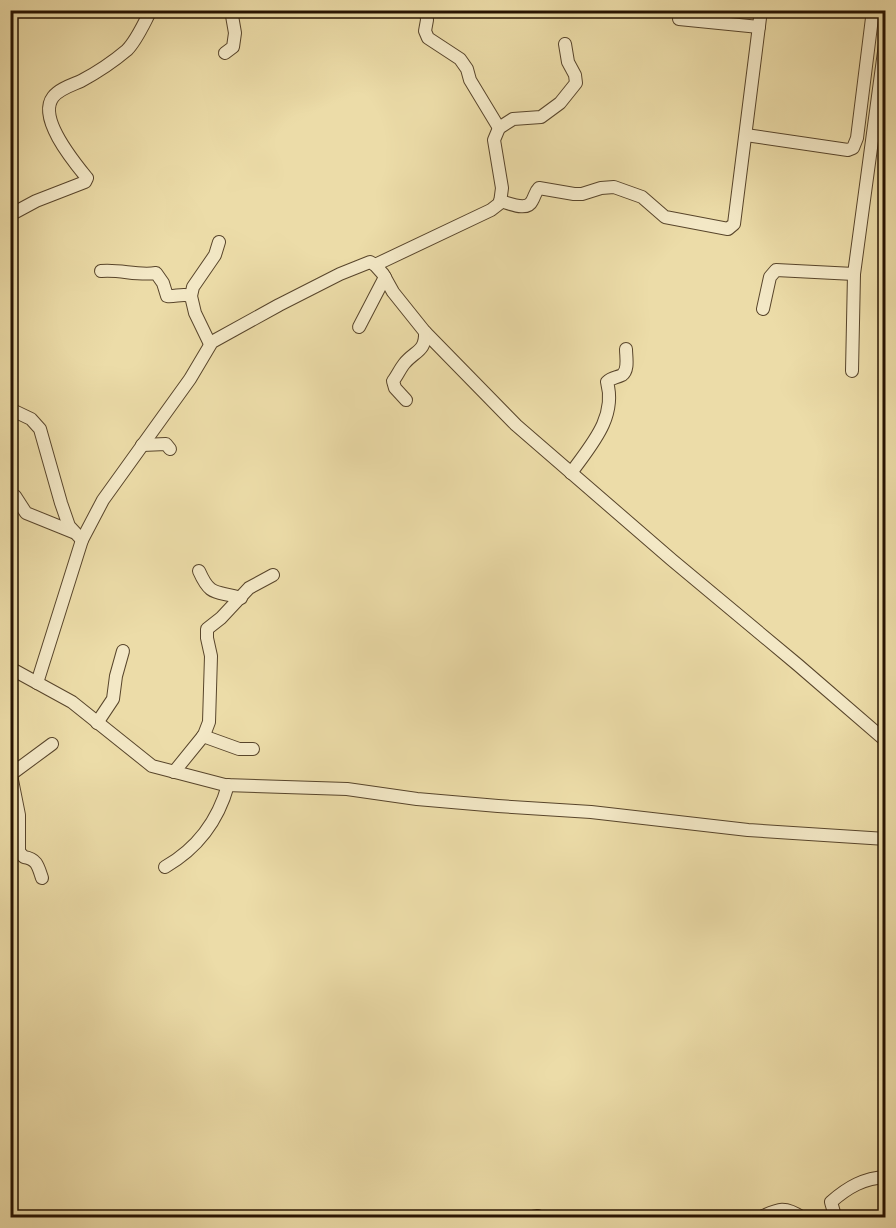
<svg xmlns="http://www.w3.org/2000/svg" width="896" height="1228" font-family="'EB Garamond',serif">
<style>
.lines{fill:none;stroke-linecap:round;stroke-linejoin:round}
.minor-casing{stroke:#58452b;stroke-width:14}
.minor{stroke:#f3e8c6;stroke-width:12}
</style>
<rect width="100%" height="100%" fill="#ecdca8"/>
<filter id="stains"><feTurbulence type="fractalNoise" baseFrequency=".00333" numOctaves="4"/><feColorMatrix values="0 0 0 0 .2 0 0 0 0 .09 0 0 0 0 .02 0 0 0 .5 -.17"/></filter>
<radialGradient id="worn" r=".72"><stop offset=".6" stop-color="#630" stop-opacity="0"/><stop offset="1" stop-color="#630" stop-opacity=".3"/></radialGradient>
<g class="lines">
<defs>
<g id="minor">
<path d="M426 10 427 20 425 31 428 38 460 59 467 69 470 80 499 128"/>
<path d="M679 19 759 27"/>
<path d="M225 53 233 47 235 33 231 10"/>
<path d="M746 135 848 150 853 148 857 138 873 10"/>
<path d="M500 201C509 203 527 212 532 201 535 196 535 192 539 188L574 194H582L601 188 614 187 642 197 665 217 728 229 734 224 761 10"/>
<path d="M10 215 36 201 85 182 87 178C74 162 37 118 53 97 59 89 72 85 81 81 96 73 114 61 127 50 137 40 144 23 151 10"/>
<path d="M375 265 491 210 500 203 502 188 494 140 499 128 513 119 541 117 560 103 576 83 575 75 568 62 565 44"/>
<path d="M101 271C120 269 137 276 156 273L163 283 167 296C175 297 183 293 191 296"/>
<path d="M763 309 770 277 776 270 854 274"/>
<path d="M359 327 385 277"/>
<path d="M210 344 195 313 191 296 193 287 215 255 219 242"/>
<path d="M852 371 854 274 886 37"/>
<path d="M406 400 395 388 393 381C397 376 400 369 404 364 414 351 426 352 425 332"/>
<path d="M10 409 31 419 40 429 61 503 69 526 82 540"/>
<path d="M142 445 166 444 170 449"/>
<path d="M571 473C590 446 617 418 607 382 612 377 616 378 622 375 629 370 626 357 626 349"/>
<path d="M10 495 15 496 26 513 73 532"/>
<path d="M199 571C211 598 216 590 241 598"/>
<path d="M10 668 72 702 152 766 225 785 347 789 417 799 498 806 591 812 748 830 886 839"/>
<path d="M37 683 82 540 103 500 190 379 212 342 279 305 340 274 370 262 375 265 383 274 393 292 425 332 516 425 672 560 798 665 886 741"/>
<path d="M97 723 113 699 116 676 123 651"/>
<path d="M203 736 239 749H253"/>
<path d="M10 770 19 815V852L24 857C37 859 38 866 42 878"/>
<path d="M174 772 204 735 209 722 211 656 207 638V629L221 618 249 588 273 575"/>
<path d="M10 775 52 744"/>
<path d="M165 867C198 848 218 821 228 785"/>
<path d="M835 1216 831 1202C848 1187 864 1178 886 1177"/>
<path d="M527 1218 538 1216 542 1218"/>
<path d="M759 1218C778 1209 784 1205 803 1218"/>
</g>
</defs>
<use href="#minor" class="minor-casing"/>
<use href="#minor" class="minor"/>
</g>
<rect width="896" height="1228" fill="none" stroke="#ecdca8" stroke-width="36"/>
<rect x="12" y="12" width="872" height="1204" fill="none" stroke="#271301" stroke-width="3"/>
<rect x="18" y="18" width="860" height="1192" fill="none" stroke="#271301" stroke-width="1.5"/>
<rect width="100%" height="100%" filter="url(#stains)"/>
<rect width="100%" height="100%" fill="url(#worn)"/>
</svg>
